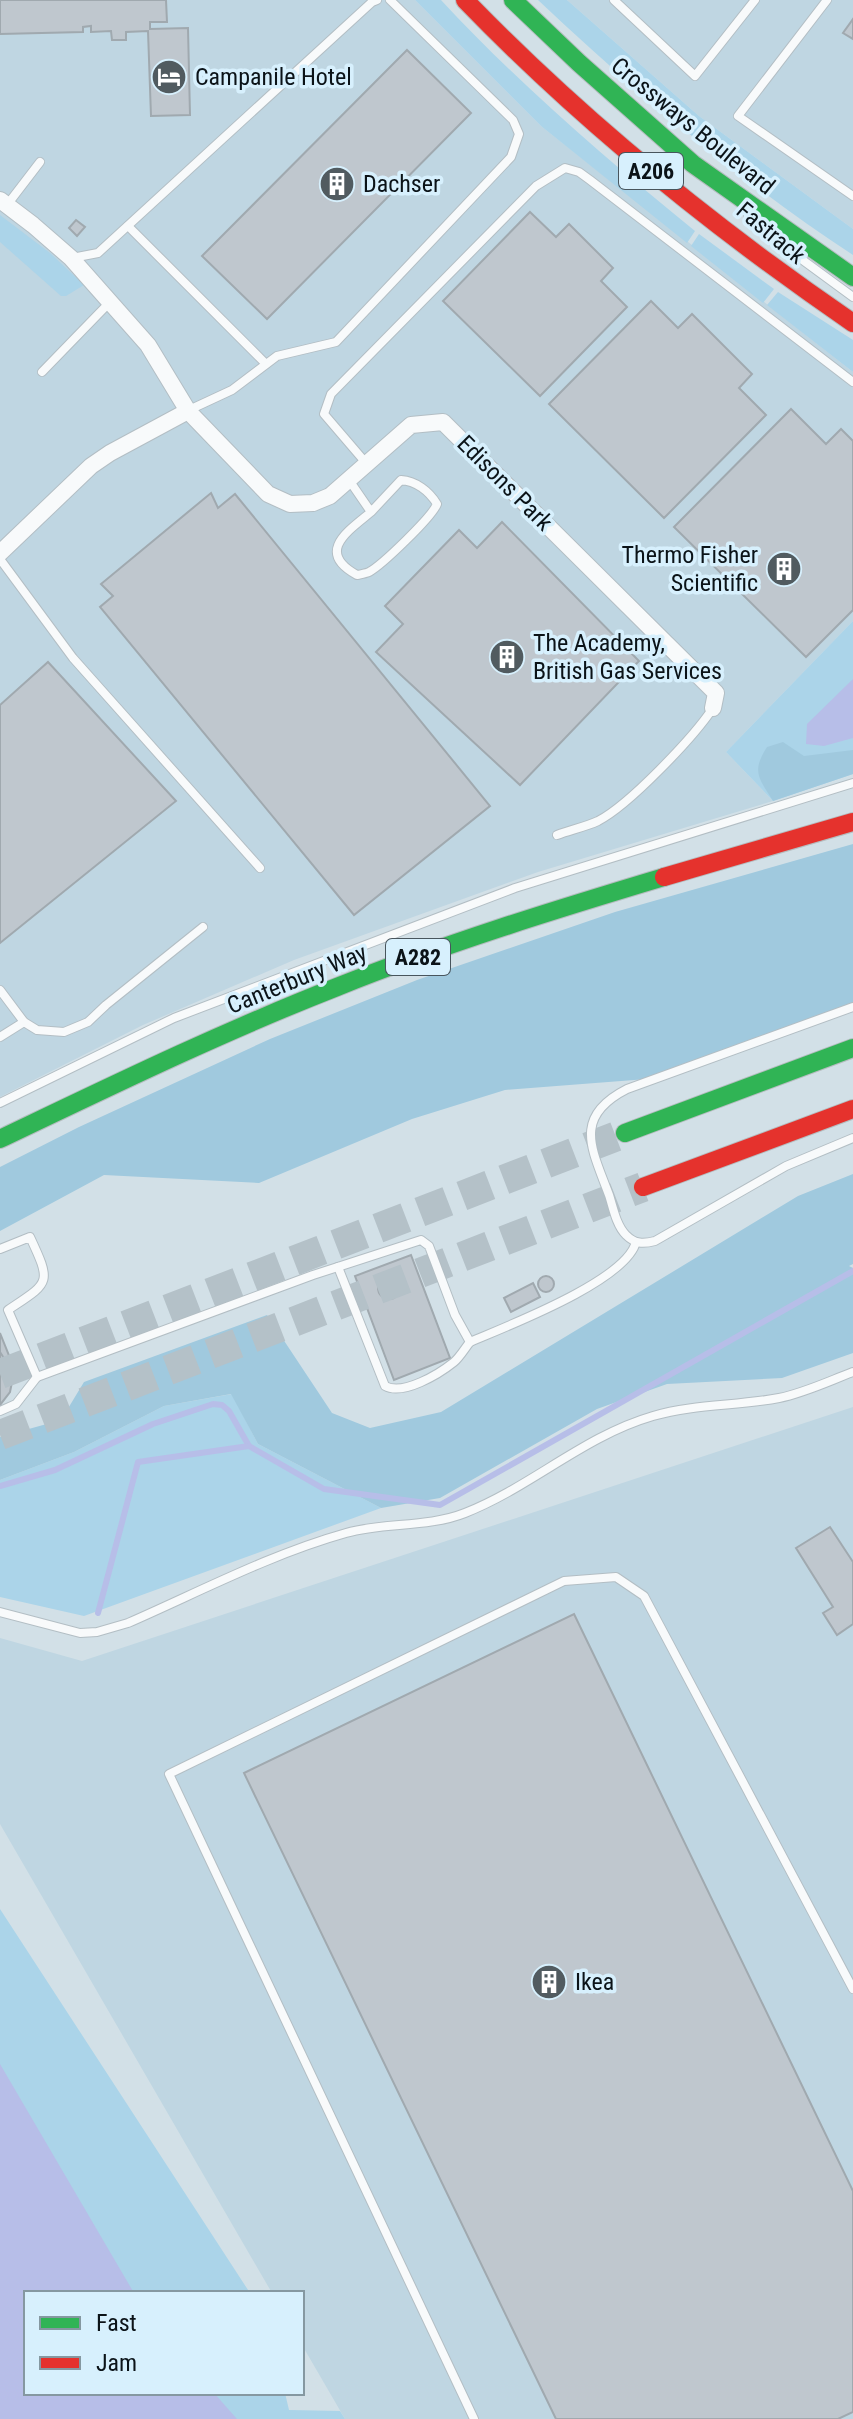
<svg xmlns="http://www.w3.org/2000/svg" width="853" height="2419" font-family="'Roboto Condensed',sans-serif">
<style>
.built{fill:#bfd6e2}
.green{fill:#abd4e9}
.forest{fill:#a0c9de}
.water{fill:#b7bee8}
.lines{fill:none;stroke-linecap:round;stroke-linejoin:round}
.stream{stroke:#b7bee8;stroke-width:6}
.building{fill:#bfc7ce;stroke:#a0a9af;stroke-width:2}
.highway-tunnel{stroke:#b4c1c8;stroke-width:30;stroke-dasharray:30 15;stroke-linecap:butt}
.lane-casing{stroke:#b3bec4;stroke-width:10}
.street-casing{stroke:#b3bec4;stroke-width:18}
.fast-casing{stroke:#b5bcbf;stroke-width:20}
.jam-casing{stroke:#b5bcbf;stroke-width:20}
.lane{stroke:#f8fafb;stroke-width:8}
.street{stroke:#f8fafb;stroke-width:16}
.fast{stroke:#30b455;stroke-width:18}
.jam{stroke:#e5322d;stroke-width:18}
.labels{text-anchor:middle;stroke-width:7;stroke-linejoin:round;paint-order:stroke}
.shield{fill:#d7f0fd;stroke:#48555d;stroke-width:2}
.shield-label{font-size:22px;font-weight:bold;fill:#0b1318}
.poi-label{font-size:24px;fill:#0b1318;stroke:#d7f0fd;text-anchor:start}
.street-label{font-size:24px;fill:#0b1318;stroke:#d7f0fd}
</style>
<rect width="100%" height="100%" fill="#d2e0e7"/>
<g class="built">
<path d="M0 0H415L541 126 853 372V621L726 752 773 801 538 872 294 960 143 1025 0 1097Z"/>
<path d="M567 0H853V229L699 116Z"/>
<path d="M853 1407V2419H345L302 2345V2293H272L0 1824V1638L82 1661Z"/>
</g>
<g class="green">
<path d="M415 0H441C519 84 606 159 695 231L687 243 541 126Z"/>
<path d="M538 0H567L699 116 853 229V255C739 180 637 93 538 0Z"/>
<path d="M0 215 50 253 84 285 66 296H61L0 242Z"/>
<path d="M699 234 774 289 763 303 691 246Z"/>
<path d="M778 292 853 340V372L767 305Z"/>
<path d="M853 621V774L773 801 726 752Z"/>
<path d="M232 1394 258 1444 381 1508 84 1616 0 1597V1480L74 1452 164 1406Z"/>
<path d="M0 1909 250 2293H26V2393H285L289 2410 340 2411 345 2419H0Z"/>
</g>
<g class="forest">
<path d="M783 742 804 756 853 750V774L773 801C759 778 751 772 767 747Z"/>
<path d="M853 844V1007L660 1078 505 1090 412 1119 259 1183 104 1175 0 1231V1167L79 1127 270 1039 417 980 615 912Z"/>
<path d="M853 1174V1264L849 1266 853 1268V1353L782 1378 667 1384 597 1409 440 1498 381 1508 258 1444 231 1394 164 1406 74 1452 0 1480V1437L61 1420 84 1382 267 1315 332 1413 370 1428 441 1412 798 1196Z"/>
</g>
<g class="water">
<path d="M853 679V738L824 746 806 744 807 724Z"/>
<path d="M0 2064 134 2293H26V2393H214L237 2419H0Z"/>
</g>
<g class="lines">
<g class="stream">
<path d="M0 1486 55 1470 153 1424 213 1404 222 1405 229 1411 249 1446 324 1489 440 1505 853 1271"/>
<path d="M98 1613 138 1462 249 1446"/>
</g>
</g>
<g class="building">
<path d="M0 0H166L167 22H150V29L188 28 190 115 151 116 148 31 126 32V40H112L111 31 91 32V26L83 27V32L0 34Z"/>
<path d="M853 19V39L843 33Z"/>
<path d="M407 50 471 113 267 319 202 256Z"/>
<path d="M530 212 556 237 569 224 613 268 601 281 627 307 540 396 443 301Z"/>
<path d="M76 220 85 227 77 236 69 228Z"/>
<path d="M651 301 678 328 692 314 752 374 739 388 766 415 664 518 549 404Z"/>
<path d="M791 409 826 444 841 429 853 441V610L806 657 674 527Z"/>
<path d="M211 493 218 508 235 494 490 806 354 915 100 607 113 596 101 584Z"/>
<path d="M502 522 639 661 520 785 376 652 403 624 385 606 459 530 477 548Z"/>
<path d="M48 662 176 801 0 943V705Z"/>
<path d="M411 1255 450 1358 394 1380 355 1276Z"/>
<circle cx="546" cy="1284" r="8"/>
<circle cx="389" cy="1288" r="11"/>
<path d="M533 1283 540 1297 511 1312 504 1298Z"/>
<path d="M0 1333 18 1378 0 1385Z"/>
<path d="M0 1352 12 1371V1382L10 1392 0 1405Z"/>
<path d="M830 1527 853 1562V1624L837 1635 823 1613 833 1607 796 1548Z"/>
<path d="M574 1614 853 2191V2412L838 2419H556L244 1773Z"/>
</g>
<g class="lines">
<g class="highway-tunnel">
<path d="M0 1374 625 1133"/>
<path d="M0 1435 643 1187"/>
</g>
<defs>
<g id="lane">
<path d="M614 0 695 76 755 0"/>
<path d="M827 0 738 116 853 196"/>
<path d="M7 205 40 162"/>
<path d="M748 217 763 231 853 297"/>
<path d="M128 226 266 364"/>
<path d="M72 258 98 253 372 2 377 0"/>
<path d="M42 372 110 302"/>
<path d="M189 410 232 390 277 356 336 342 511 157 519 134 513 120 390 0"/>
<path d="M366 463 324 414 331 394 536 186 565 168 579 172 590 180 853 382"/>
<path d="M349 480 371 512 401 480C416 481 429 491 437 504 432 517 382 565 369 572 367 573 358 575 357 575 315 552 348 531 371 512"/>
<path d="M0 559 73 658 260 868"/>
<path d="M557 835C570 830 585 827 598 821 629 805 693 738 713 708"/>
<path d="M0 990 24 1022 37 1030 64 1032 88 1022 106 1005 203 927"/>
<path d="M853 1007 627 1089C572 1117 592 1149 609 1195 613 1207 616 1225 626 1235 635 1244 643 1244 655 1241L786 1166 853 1138"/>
<path d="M0 1037 24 1022"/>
<path d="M0 1103 174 1018 515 888 853 783"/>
<path d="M0 1249 30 1237C52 1284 50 1282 8 1310L37 1377 313 1275 421 1240 429 1246 455 1315 470 1342C507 1326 626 1281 636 1242"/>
<path d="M338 1267 385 1386C403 1396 439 1374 454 1362 460 1357 465 1348 470 1342"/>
<path d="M0 1411 16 1404 37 1377"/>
<path d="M0 1612 80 1633 97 1632 128 1623C199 1592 271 1554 346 1533 384 1522 427 1528 465 1513 531 1487 584 1436 653 1416 694 1404 737 1406 779 1398 804 1393 829 1381 853 1372"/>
<path d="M474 2419 169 1774 564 1581 616 1577 644 1596 853 1989"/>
</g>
<g id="street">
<path d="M0 200 33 225 71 258 148 345 188 411 268 494 290 504 313 503 330 496 411 425 443 422 716 693 713 708"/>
<path d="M0 553 91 466 110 453 188 411"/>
</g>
<g id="fast">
<path d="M513 0 579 63 693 164 853 277"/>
<path d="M625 1133 853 1048"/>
<path d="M0 1139C111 1086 222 1032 337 987 444 944 554 910 664 877"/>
</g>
<g id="jam">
<path d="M465 0C583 122 713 227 853 323"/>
<path d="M664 877 853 822"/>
<path d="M643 1187 853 1109"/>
</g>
</defs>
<use href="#lane" class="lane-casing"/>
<use href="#street" class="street-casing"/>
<use href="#fast" class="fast-casing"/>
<use href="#jam" class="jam-casing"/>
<use href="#lane" class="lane"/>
<use href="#street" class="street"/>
<use href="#fast" class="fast"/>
<use href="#jam" class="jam"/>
</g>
<defs>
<symbol id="hotel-disc" viewBox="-11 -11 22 22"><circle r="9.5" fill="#515b60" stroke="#d7f0fd"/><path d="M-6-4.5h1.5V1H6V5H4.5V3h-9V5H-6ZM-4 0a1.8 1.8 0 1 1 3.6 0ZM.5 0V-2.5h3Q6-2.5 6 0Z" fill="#fff"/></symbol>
<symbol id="building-disc" viewBox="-11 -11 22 22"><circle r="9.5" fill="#515b60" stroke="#d7f0fd"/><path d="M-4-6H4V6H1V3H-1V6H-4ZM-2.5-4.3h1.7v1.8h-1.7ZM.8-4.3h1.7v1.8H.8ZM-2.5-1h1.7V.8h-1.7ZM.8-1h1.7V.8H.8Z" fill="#fff"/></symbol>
</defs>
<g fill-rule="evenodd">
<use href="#hotel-disc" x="149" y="57" width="40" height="40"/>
<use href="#building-disc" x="317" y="164" width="40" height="40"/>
<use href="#building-disc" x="764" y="549" width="40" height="40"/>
<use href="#building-disc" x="487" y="637" width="40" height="40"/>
<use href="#building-disc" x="529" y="1962" width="40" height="40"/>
</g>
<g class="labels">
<g class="shield">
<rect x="619" y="153" width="64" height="36" rx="6"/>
<rect x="386" y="939" width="64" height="36" rx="6"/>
</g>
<g class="shield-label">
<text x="651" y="179">A206</text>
<text x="418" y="965">A282</text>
</g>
<g class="poi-label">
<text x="195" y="85">Campanile Hotel</text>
<text x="363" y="192">Dachser</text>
<text x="758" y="563" text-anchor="end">Thermo Fisher<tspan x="758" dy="28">Scientific</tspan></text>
<text x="533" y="651">The Academy,<tspan x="533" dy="28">British Gas Services</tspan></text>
<text x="575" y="1990">Ikea</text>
</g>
<g class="street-label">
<text transform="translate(693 126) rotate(39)" y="8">Crossways Boulevard</text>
<text transform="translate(771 233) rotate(40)" y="8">Fastrack</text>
<text transform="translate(505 483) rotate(45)" y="8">Edisons Park</text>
<text transform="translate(297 979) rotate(-22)" y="8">Canterbury Way</text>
</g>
</g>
<rect x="24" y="2291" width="280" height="104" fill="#d7f0fd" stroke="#8598a1" stroke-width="2"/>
<rect x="40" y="2317" width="40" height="12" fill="#30b455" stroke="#8598a1" stroke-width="2"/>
<text x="96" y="2331" font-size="24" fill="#0b1318">Fast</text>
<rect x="40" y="2357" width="40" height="12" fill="#e5322d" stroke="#8598a1" stroke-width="2"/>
<text x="96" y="2371" font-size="24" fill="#0b1318">Jam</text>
</svg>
